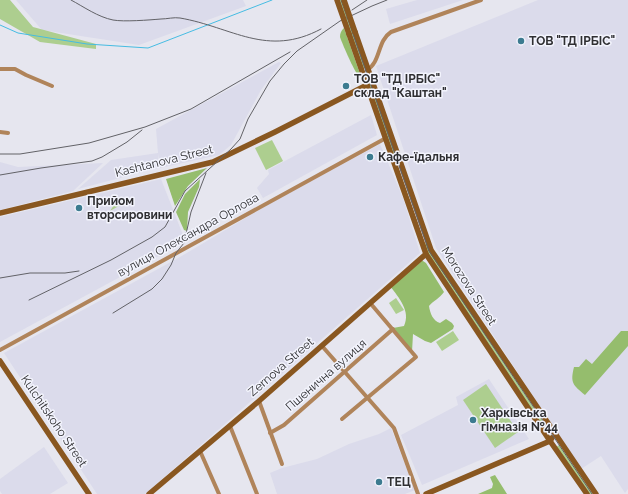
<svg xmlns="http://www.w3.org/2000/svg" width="628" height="494" font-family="Raleway,sans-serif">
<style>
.built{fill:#dbdbeb}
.green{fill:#adce8f}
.forest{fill:#95bd6d}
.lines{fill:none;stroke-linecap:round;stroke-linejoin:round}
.stream{stroke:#46bce2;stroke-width:1}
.street{stroke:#b0845a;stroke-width:4}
.secondary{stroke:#895720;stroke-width:5.5}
.tram{stroke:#626267;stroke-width:1}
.rail{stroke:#626267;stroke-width:1}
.secondary-bridge{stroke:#895720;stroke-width:5.5}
.poi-dot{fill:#3c7b90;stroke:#f3f4fd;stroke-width:1.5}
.labels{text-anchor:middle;stroke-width:3;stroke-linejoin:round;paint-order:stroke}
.poi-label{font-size:12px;font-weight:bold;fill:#2f2f32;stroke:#f3f4fd;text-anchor:start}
.street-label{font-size:12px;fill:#2f2f32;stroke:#f3f4fd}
</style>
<rect width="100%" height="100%" fill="#e6e6ef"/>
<g class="built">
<path d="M16 0H243L246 6 139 45 42 30Z"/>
<path d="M417 0H463L390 24 386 9Z"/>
<path d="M538 0H628V489L625 493 601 456 581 469 436 248 376 66Z"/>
<path d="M279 62 281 63 261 90 231 145 219 155 160 168 158 154V168L78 189 111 160 158 153 156 129Z"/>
<path d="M371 115 377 135 263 198 257 188 269 174 268 170Z"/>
<path d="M380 144 403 198 420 253 145 494H97L4 353 180 257 269 204Z"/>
<path d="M0 162 18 167 103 163 73 191 0 210Z"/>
<path d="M161 179 183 235 181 244 0 342V217Z"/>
<path d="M489 379 529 439 422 485 401 435 458 405 456 397Z"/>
<path d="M391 428 415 490 405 494H277L270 473 282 468 317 459 349 444 379 434Z"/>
<path d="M44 447 68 483 50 494H2L0 491V479Z"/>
</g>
<g class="green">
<path d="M0 0H10L33 27 96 44V49L40 42 0 19Z"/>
<path d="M338 0H342L366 67 363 69Z"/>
<path d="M368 72 400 162 396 164 365 74Z"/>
<path d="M272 140 283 161 266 170 255 148Z"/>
<path d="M121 198 124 203 110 211 118 199Z"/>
<path d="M427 243 432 255 550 432 547 434 428 255 423 244Z"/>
<path d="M396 298 404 310 396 314 389 303Z"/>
<path d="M453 331 459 340 442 351 436 342Z"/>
<path d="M486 384 518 432 495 448 463 400Z"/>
<path d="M559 445 593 494H589L556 447Z"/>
</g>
<g class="forest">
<path d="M344 28 360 74 358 75C355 73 341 41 340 37 340 33 341 31 344 28Z"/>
<path d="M207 168 188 186 175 206 166 179Z"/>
<path d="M200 179 199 187 188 212 187 231 184 230 176 212 185 194Z"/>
<path d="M420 259 426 263 444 292C440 298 433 301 429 306 430 313 433 321 440 323L446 319 452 323 454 326 453 329 431 343 425 341 413 334 412 352 393 328 404 326C411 311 399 298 390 286Z"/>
<path d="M621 331H628V346L585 395C573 385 570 383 574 367H579L586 359 592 364Z"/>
<path d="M495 475 507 494H478L492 488 493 484 490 477Z"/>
</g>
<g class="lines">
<path class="stream" d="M0 25 18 33 87 44 148 48 272 0"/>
<g class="street">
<path d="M0 69H15L26 75 52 86"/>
<path d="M367 70C381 62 377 41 391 32L481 0"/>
<path d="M0 132 8 133"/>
<path d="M322 346 394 428 418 494"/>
<path d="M0 350 386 138"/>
<path d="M259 401 282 464"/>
<path d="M342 419 416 357 371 304"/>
<path d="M230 426 257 494"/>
<path d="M270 433 284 425 393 329"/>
<path d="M200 451 219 494"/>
</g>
<g class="secondary">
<path d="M355 32 431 250 596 494"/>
<path d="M349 34 426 254 550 441 587 494"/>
<path d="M0 213 213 162 275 132 367 85"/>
<path d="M0 361 89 494"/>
<path d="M149 494 259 401 426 254"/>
<path d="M426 494 550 441 552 438"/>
</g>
<path class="tram" d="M341 0 429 251 592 494"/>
<g class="rail">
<path d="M71 0C84 7 98 17 113 20 124 22 149 20 161 19 167 19 174 17 180 18 232 27 267 58 321 29"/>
<path d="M352 10 367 0"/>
<path d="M0 154H20L89 143 145 127 191 109 290 52"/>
<path d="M0 175 41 168 92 161 102 157 127 142 142 130"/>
<path d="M0 278 30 273H65L79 271"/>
<path d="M29 300 111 260 152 237 165 227 185 191 231 149 240 139 248 119 270 81 284 64 297 51 340 21 372 6 387 0"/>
<path d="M113 313 152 289 162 279 171 265 176 253 184 243 191 212 206 173"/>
</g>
<g class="secondary-bridge">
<path d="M337 0 349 34"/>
<path d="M344 0 355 32"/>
</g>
</g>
<g class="poi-dot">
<circle cx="521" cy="41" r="4"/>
<circle cx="346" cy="86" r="4"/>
<circle cx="370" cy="157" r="4"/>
<circle cx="79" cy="208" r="4"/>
<circle cx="473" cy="420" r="4"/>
<circle cx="379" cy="482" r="4"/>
</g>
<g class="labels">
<g class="poi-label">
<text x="529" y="45">ТОВ "ТД ІРБІС"</text>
<text x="354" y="83">ТОВ "ТД ІРБІС"<tspan x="354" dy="14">склад "Каштан"</tspan></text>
<text x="378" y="161">Кафе-їдальня</text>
<text x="87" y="205">Прийом<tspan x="87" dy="14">вторсировини</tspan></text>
<text x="481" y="417">Харківська<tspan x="481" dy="14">гімназія №44</tspan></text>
<text x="387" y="486">ТЕЦ</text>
</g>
<g class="street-label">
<text transform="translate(164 161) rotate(-14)" y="4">Kashtanova Street</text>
<text transform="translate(188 235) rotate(-29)" y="4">вулиця Олександра Орлова</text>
<text transform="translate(469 286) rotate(57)" y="4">Morozova Street</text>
<text transform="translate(281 367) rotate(-41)" y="4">Zernova Street</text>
<text transform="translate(326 375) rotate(-41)" y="4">Пшенична вулиця</text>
<text transform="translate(54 421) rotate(56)" y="4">Kulchitskoho Street</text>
</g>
</g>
</svg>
